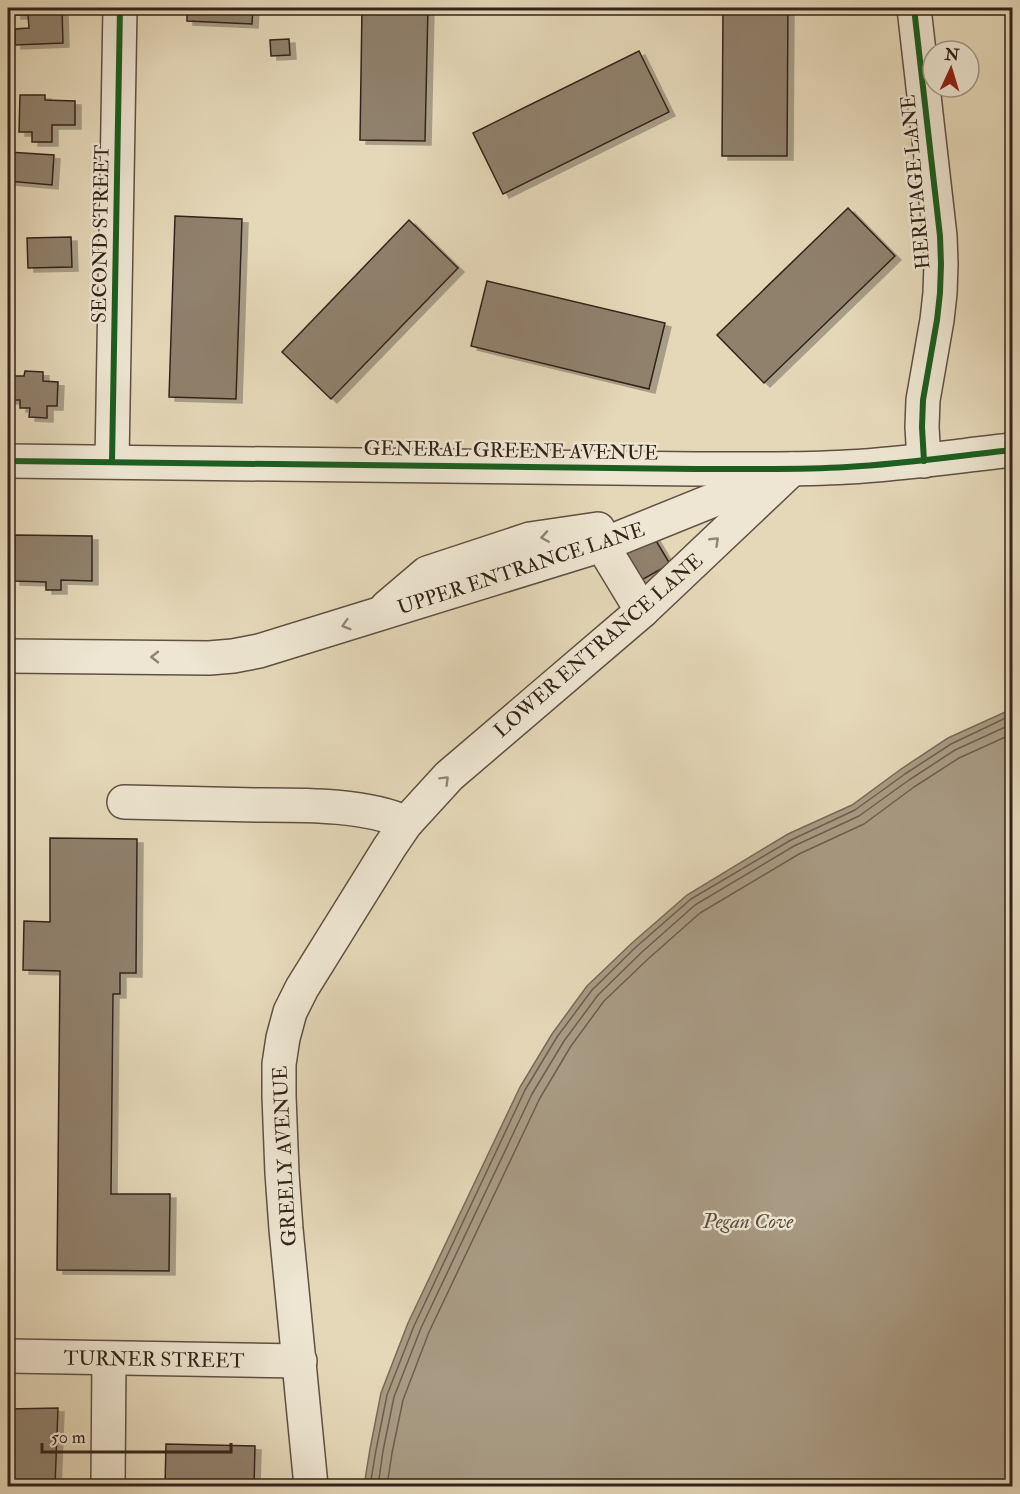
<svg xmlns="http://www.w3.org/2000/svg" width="1020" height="1494" font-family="'IM FELL Double Pica',serif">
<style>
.water{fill:#a89a83;stroke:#796a59;stroke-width:1.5}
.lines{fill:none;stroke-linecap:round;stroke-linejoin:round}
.shore{stroke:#6e5e4e;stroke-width:1.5}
.building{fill:#90816d;stroke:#33231a;stroke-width:1.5;filter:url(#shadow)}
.minor-casing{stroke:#605042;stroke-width:36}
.minor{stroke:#eee6d2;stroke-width:33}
.cycleway-casing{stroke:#eee6d2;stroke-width:10}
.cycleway{stroke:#1b5e20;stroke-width:6}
.oneway{stroke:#908476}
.labels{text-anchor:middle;stroke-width:5;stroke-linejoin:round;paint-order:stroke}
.street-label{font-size:20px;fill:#33231a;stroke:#eee6d2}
.water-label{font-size:21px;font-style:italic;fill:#5c4d3f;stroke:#eee6d2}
</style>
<defs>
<filter id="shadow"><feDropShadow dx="6" dy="4" stdDeviation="0" flood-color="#0004"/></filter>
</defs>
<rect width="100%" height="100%" fill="#e5d8b9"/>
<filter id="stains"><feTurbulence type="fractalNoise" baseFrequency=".00333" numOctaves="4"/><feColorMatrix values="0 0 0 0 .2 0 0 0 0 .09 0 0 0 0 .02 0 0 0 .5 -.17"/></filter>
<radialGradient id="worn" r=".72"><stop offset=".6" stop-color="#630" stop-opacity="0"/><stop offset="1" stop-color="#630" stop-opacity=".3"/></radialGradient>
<path class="water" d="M1012 709V1486H364L370 1449 381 1393 408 1323 520 1087 552 1034 587 986 632 943 687 895 788 834 852 805 901 769 948 738Z"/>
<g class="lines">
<g class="shore">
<path d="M370 1486 376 1450 387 1395 414 1326 525 1090 557 1037 592 990 636 947 691 899 791 840 855 810 905 774 951 744 1012 715"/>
<path d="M378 1486 383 1451 394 1397 421 1328 532 1094 564 1041 598 995 642 952 695 905 794 846 859 816 909 780 955 750 1012 724"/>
<path d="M387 1486 392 1453 403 1400 429 1332 540 1098 571 1046 604 1001 648 959 700 913 799 854 864 824 914 787 959 758 1012 734"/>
</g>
</g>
<g class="building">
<path d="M15 8H62L63 43 15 45V29L29 28 28 15H15Z"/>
<path d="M187 8H253L252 24 187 21Z"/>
<path d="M362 8H428L425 141 360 140Z"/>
<path d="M723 8H788L787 156H722Z"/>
<path d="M289 39 290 55 271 56 270 40Z"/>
<path d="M639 51 669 112 503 194 473 133Z"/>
<path d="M20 95H45V100L75 101V125H52V142H32V132H19Z"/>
<path d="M8 152 54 155 52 185 8 181Z"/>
<path d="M848 208 895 256 764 383 717 335Z"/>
<path d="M175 216 242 219 236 399 169 397Z"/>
<path d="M409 220 458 268 331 399 282 352Z"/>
<path d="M71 237 72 267 28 268 27 238Z"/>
<path d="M487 281 665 323 649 389 471 346Z"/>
<path d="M25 371 43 372V381L58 382 57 406H47V418L29 417 30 408H20V400H8V376H24Z"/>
<path d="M652 534 670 564 631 586 613 556Z"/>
<path d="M15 535 92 536V581L61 580V590H46V582L14 581Z"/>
<path d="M50 838 137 839 136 973H120V994H113L111 1194H170L169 1271 57 1270 60 971 23 970 24 921 50 922Z"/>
<path d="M58 1408 55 1486H8V1409Z"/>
<path d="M166 1444 255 1446 254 1486H165Z"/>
</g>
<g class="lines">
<defs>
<g id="minor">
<path d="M914 8 940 236 941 264 940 293 937 320 923 400 922 427 924 461"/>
<path d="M8 461 695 469C745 469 797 470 847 467 903 464 957 456 1012 450"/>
<path d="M112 461 120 8"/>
<path d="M602 545 642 611"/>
<path d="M387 607 427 573 530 539 598 529"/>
<path d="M8 656 209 658 233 656 259 651 602 545 773 476"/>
<path d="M124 802C168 803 213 804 257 805 301 805 367 804 406 823"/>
<path d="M8 1356 300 1361"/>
<path d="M108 1486 109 1359"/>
<path d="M311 1486 286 1229 282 1173 279 1096V1064L283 1038 290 1012 302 988 389 848 406 823 449 776 642 611 792 469"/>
</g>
</defs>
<use href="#minor" class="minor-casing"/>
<use href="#minor" class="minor"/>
<defs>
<g id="cycleway">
<path d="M914 8 940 236 941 264 940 293 937 320 923 400 922 427 924 461"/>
<path d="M8 461 695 469C745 469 797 470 847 467 903 464 957 456 1012 450"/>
<path d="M112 461 120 8"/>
</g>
</defs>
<use href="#cycleway" class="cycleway-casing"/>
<use href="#cycleway" class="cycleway"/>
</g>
<defs><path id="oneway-chevron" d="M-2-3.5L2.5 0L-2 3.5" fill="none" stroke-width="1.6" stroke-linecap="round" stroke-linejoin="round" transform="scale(1.5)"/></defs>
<g class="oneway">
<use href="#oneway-chevron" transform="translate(545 537) rotate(171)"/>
<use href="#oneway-chevron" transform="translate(715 541) rotate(-44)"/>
<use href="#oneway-chevron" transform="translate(346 625) rotate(163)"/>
<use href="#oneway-chevron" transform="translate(155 657) rotate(-180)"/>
<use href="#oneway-chevron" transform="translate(445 780) rotate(-45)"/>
</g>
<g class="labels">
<g class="street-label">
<text transform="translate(915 182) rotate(-95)" y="7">HERITAGE LANE</text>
<text transform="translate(100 234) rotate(-89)" y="7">SECOND STREET</text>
<text transform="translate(511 450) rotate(1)" y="7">GENERAL GREENE AVENUE</text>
<text transform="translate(521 568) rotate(-18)" y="7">UPPER ENTRANCE LANE</text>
<text transform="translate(598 645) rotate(-41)" y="7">LOWER ENTRANCE LANE</text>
<text transform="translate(284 1156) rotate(-93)" y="7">GREELY AVENUE</text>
<text transform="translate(154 1359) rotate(1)" y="7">TURNER STREET</text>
</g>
<g class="water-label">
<text x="748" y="1228">Pegan Cove</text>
</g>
</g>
<rect width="1020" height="1494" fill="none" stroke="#e5d8b9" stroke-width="30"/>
<rect x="9" y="9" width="1002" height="1476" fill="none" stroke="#33231a" stroke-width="3"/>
<rect x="15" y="15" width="990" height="1464" fill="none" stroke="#33231a" stroke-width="1.5"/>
<g transform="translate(951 69) rotate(4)"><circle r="28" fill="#eee6d2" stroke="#a39888" stroke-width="1.5"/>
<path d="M0-4.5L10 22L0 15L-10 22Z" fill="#8f2418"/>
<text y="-9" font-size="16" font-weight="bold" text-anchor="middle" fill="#33231a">N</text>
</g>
<path d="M42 1443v9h189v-9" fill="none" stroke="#33231a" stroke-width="3"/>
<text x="51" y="1443" font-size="18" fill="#33231a" stroke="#eee6d2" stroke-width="4.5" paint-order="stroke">50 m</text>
<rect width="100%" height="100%" filter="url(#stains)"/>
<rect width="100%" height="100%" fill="url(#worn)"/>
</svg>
